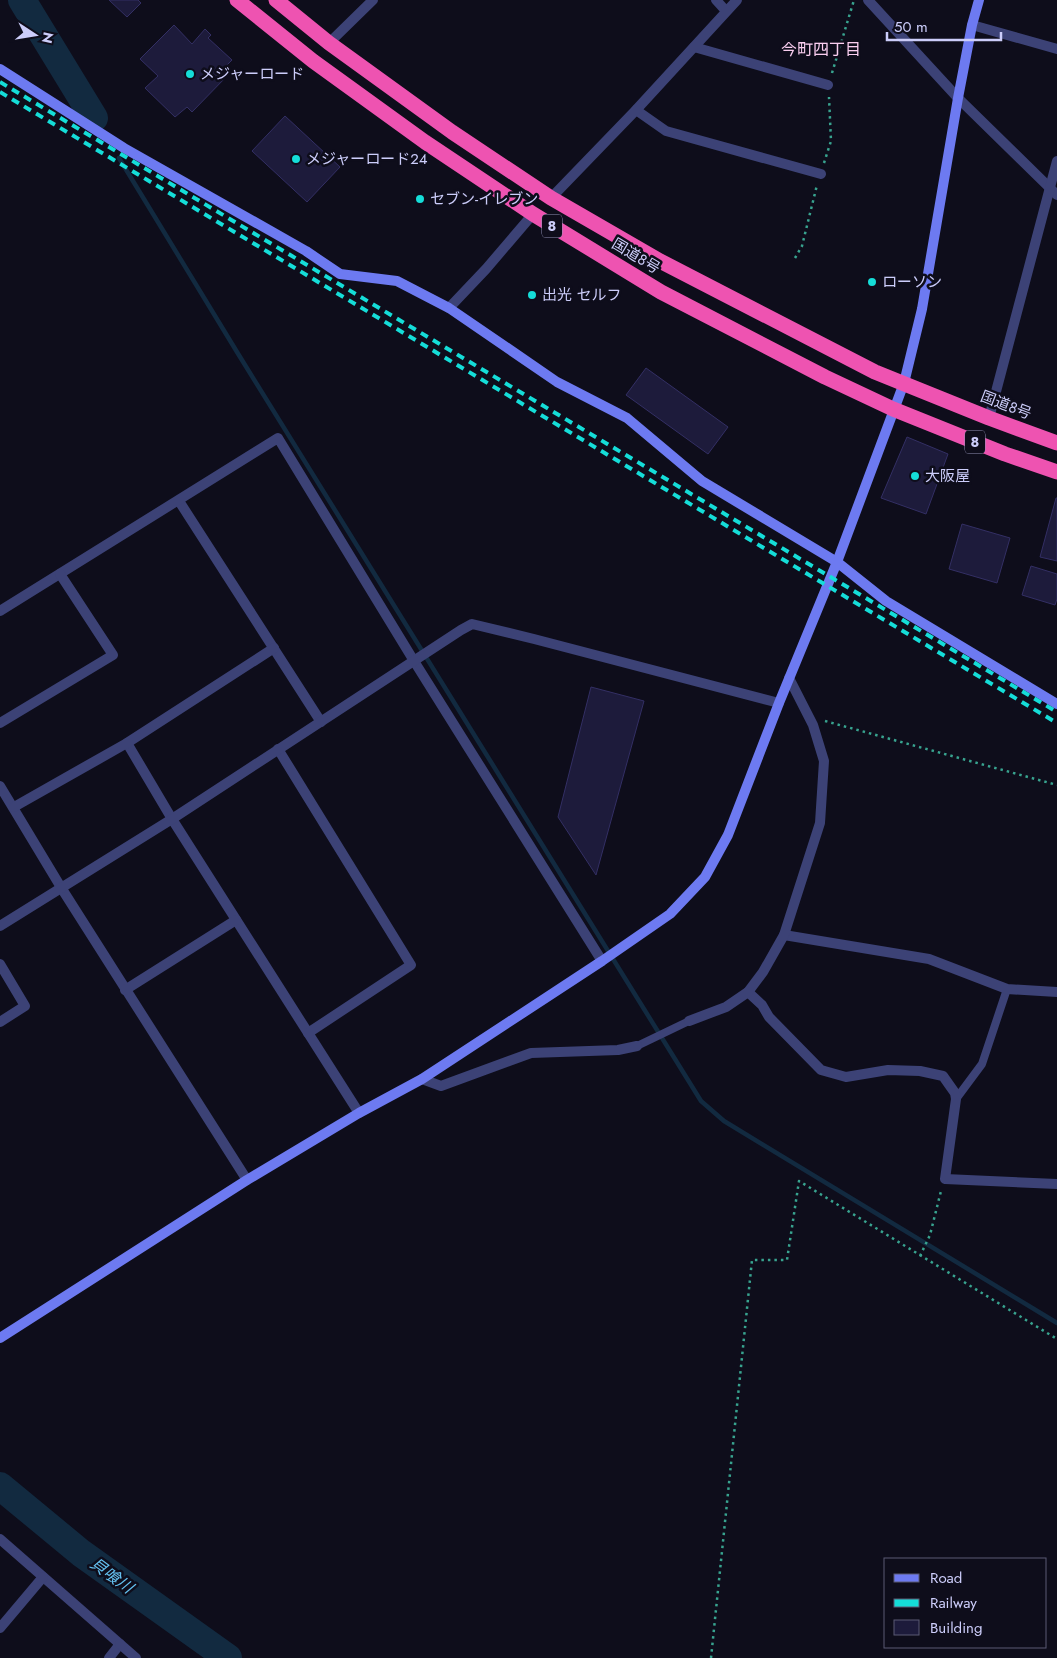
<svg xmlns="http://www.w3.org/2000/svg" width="1057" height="1658" font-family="Jost,'Noto Sans JP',sans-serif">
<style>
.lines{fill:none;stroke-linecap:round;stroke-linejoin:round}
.stream{stroke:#122a40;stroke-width:4.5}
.river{stroke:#122a40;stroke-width:28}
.building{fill:#1d1b3b;stroke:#332f64}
.path{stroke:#38a38f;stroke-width:2.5;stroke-dasharray:2.5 4;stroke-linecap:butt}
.lane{stroke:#3c4276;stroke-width:8}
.street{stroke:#3c4276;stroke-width:10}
.secondary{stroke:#6d7af1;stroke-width:10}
.highway{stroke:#ee53b1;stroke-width:15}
.rail{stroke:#15ddd8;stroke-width:4;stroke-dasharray:8 6;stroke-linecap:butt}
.poi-dot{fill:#15ddd8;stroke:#0e0d1b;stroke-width:2}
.labels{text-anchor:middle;stroke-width:5;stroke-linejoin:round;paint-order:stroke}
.shield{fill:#0e0d1b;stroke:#9393b7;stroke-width:1}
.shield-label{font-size:14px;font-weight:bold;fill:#cccdfa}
.poi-label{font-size:15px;fill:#cccdfa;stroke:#0e0d1b;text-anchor:start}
.street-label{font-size:15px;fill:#cccdfa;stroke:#0e0d1b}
.neighbourhood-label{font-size:16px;fill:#facef0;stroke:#0e0d1b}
.water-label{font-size:16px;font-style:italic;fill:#64c1f0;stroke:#0e0d1b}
</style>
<rect width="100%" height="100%" fill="#0e0d1b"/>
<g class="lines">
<path class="stream" d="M119 158 237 352 701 1101 724 1121 1057 1323"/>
<g class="river">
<path d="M22 0 94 118"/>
<path d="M0 1486 81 1553 228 1658"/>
</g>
</g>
<g class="building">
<path d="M109 0H138L141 3 127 17Z"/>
<path d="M174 25 192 44 205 29 211 35 208 38 232 60 221 71 227 76 192 112 187 107 175 117 145 88 158 76 140 59Z"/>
<path d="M285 116 340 167 307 202 252 151Z"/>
<path d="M646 368 728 427 708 454 626 395Z"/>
<path d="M907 437 948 454 926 514 881 498Z"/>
<path d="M1056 498H1057V561L1040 557Z"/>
<path d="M962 524 1010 538 997 583 949 569Z"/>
<path d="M1031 566 1057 574V599L1055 605 1022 595Z"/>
<path d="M591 687 644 701 596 875 558 817Z"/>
</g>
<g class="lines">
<g class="path">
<path d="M832 73 854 0"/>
<path d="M824 163 831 141 829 97"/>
<path d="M795 258 802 246 817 185"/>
<path d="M825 721 1057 785"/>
<path d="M920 1256 930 1235 941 1191"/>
<path d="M711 1658 752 1260H787L799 1181 1057 1339"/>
</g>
<g class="lane">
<path d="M637 1046 689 1021"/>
<path d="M956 1099 982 1064 1007 989"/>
</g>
<g class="street">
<path d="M716 0 726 11"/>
<path d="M868 0 958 98 1057 195"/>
<path d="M972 25 1057 49"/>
<path d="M329 43 373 0"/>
<path d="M694 47 828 85"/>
<path d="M636 110 666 131 821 174"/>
<path d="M551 198 636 110 737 0"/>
<path d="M449 308 486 269 533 214"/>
<path d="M989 418 1057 161"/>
<path d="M179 501 321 722"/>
<path d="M0 611 278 438 414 661 602 961"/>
<path d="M0 723 113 655 60 574"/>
<path d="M127 743 172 819 359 1113"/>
<path d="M278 749 411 965 308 1033"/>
<path d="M0 786 62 889 247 1180"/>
<path d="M14 807 127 743 274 648"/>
<path d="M0 926 172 819 461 630 472 624 534 639 779 703"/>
<path d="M784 935 929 959 1007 989 1057 992"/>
<path d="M0 964 25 1006 0 1022"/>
<path d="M125 990 236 920"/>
<path d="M748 992 762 1005 769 1017 821 1070 846 1077 888 1070 920 1071 943 1076 955 1093 956 1099 945 1179 1057 1184"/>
<path d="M689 1021 726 1007 748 992 763 972 784 935 820 823 824 761 813 725 789 678"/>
<path d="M422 1079 441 1086 531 1053 618 1050 637 1046"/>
<path d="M0 1539 120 1644 109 1658"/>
<path d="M0 1628 43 1577"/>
<path d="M120 1644 136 1658"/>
</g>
<g class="secondary">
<path d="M0 69 124 148 306 251 340 274 397 281 449 308 557 382 627 418 702 481 837 562 886 601 1057 704"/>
<path d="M0 1338 247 1180 359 1113 422 1079 602 961 670 914 705 877 728 835 779 703 837 562 904 383 922 309 958 98 972 25 979 0"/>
</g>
<g class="highway">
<path d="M237 0 313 61 425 142 533 214 661 292 825 377 893 409 1005 454 1057 472"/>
<path d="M276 0 329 43 452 132 551 198 660 261 875 372 989 418 1057 443"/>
</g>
<g class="rail">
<path d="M0 82 1057 712"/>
<path d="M0 92 1057 723"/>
</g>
</g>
<g class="poi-dot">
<circle cx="190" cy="74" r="5"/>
<circle cx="296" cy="159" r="5"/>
<circle cx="420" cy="199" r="5"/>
<circle cx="872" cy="282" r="5"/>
<circle cx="532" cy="295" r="5"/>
<circle cx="915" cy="476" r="5"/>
</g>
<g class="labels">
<g class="shield">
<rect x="542" y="214.5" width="20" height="23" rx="4"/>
<rect x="965" y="430.5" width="20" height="23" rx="4"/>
</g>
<g class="shield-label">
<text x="552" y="231">8</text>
<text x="975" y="447">8</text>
</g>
<g class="poi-label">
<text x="200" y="79">メジャーロード</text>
<text x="306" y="164">メジャーロード24</text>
<text x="430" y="204">セブン-イレブン</text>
<text x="882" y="287">ローソン</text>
<text x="542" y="300">出光 セルフ</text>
<text x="925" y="481">大阪屋</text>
</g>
<g class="street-label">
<text transform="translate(636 256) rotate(31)" y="5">国道8号</text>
<text transform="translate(1006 405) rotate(21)" y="5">国道8号</text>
</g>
<g class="neighbourhood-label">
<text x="821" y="55">今町四丁目</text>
</g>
<g class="water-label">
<text transform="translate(112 1575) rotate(36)" y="6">貝喰川</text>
</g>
</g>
<rect x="884" y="1558" width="162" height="90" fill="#0e0d1b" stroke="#5a5a74"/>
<rect x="894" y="1574" width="25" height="8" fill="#6d7af1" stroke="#5a5a74"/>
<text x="930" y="1583" font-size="15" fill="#cccdfa">Road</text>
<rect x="894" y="1599" width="25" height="8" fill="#15ddd8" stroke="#5a5a74"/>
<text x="930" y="1608" font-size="15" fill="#cccdfa">Railway</text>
<rect x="894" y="1620" width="25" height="15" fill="#1d1b3b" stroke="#5a5a74"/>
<text x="930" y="1633" font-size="15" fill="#cccdfa">Building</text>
<g transform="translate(35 35) rotate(102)" stroke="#0e0d1b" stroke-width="4" paint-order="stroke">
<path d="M0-4L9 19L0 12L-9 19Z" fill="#cccdfa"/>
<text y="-8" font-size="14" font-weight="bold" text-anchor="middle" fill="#cccdfa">N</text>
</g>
<path d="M887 32v8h114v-8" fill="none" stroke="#cccdfa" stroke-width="2.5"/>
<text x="894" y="32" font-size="15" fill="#cccdfa" stroke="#0e0d1b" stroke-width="4" paint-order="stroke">50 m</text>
</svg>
